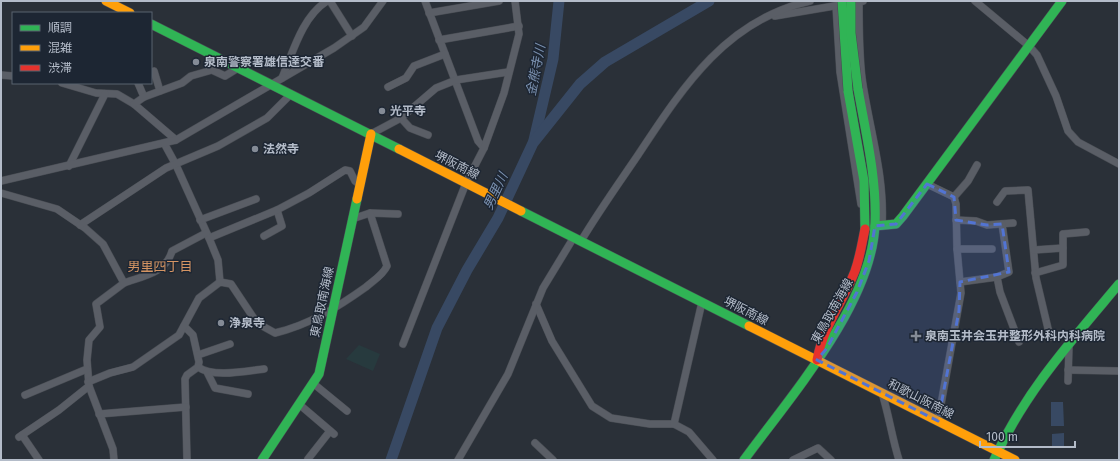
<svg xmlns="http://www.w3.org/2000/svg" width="1120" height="461" font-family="'Fira Sans','Noto Sans JP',sans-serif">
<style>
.green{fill:#273a3e}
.water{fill:#384963}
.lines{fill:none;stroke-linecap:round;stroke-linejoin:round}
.river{stroke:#384963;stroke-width:11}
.street-casing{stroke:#484c53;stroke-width:8}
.fast-casing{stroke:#484c53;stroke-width:10}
.slow-casing{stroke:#484c53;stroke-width:10}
.jam-casing{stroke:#484c53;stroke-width:10}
.street{stroke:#5a5e66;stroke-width:7}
.fast{stroke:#30b455;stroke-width:9}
.slow{stroke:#ff9f0a;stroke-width:9}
.jam{stroke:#e5322d;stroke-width:9}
.fast-bridge-casing{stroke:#484c53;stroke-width:10;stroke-linecap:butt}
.fast-bridge{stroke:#30b455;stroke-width:9}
.marked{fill:#5274d3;fill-opacity:0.2;stroke:#5274d3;stroke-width:3;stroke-dasharray:8 5;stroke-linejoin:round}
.poi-dot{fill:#848b96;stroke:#1d2633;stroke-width:1.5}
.labels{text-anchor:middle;stroke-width:3;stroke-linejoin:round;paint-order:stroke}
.poi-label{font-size:12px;font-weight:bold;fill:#b4bcc9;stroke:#1d2633;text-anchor:start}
.street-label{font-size:12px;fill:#b4bcc9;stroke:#1d2633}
.water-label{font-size:13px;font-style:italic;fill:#7c92b1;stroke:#1d2633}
.neighbourhood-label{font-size:13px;fill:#d59563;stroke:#1d2633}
</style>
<rect width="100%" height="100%" fill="#2a3038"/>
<path class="green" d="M359 345 380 354 373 371 346 359Z"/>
<g class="water">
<path d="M1051 402H1063L1064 426H1051Z"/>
<path d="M1064 433V446H1052V434Z"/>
</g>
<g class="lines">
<g class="river">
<path d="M534 140 553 59 559 1"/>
<path d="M391 460 437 328 467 270 498 218 533 143 580 84 605 62 709 1"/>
</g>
<defs>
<g id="street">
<path d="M330 1 352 36"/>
<path d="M425 1 478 141 484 148"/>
<path d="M863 1 859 2C859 27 859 53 862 78 869 128 885 175 882 226"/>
<path d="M975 1 1029 46 1037 55 1056 96 1068 131 1078 142 1119 164"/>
<path d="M836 6 840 72 861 204"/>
<path d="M429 13 499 1"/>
<path d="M775 16 840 5"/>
<path d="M439 40 519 26"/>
<path d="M154 71 160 91"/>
<path d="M1 75 13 76"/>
<path d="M282 78C293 52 302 17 327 1"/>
<path d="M62 83 96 93 117 94 134 104 176 140"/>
<path d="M138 83 144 97"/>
<path d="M388 87 406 78 414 66 445 54"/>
<path d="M134 104 144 97 182 83 191 76 212 70 225 76 238 68"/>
<path d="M401 118 410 128 428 135"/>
<path d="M371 134 401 118 436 88 456 80 508 72"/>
<path d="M164 143 176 165 209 238 218 260 220 282"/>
<path d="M69 166 105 94"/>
<path d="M1 181 176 140 334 48 364 27 383 1"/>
<path d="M927 184 954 197 956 204 957 249 961 293 938 421"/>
<path d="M1 193 57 209 85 228 103 244 124 283 96 304 100 327 89 340 87 360 89 386 113 449 114 460"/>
<path d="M954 197 968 181 977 165"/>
<path d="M997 202 1005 191 1028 190 1036 278 1050 337 1064 334 1074 339"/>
<path d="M352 219 370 213 398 214"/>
<path d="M200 220 256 199"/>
<path d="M956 220 976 221 987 225 1013 223"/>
<path d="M80 225 166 168 218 146 267 118 291 94"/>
<path d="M264 236 282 226 277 210 309 193 345 170 350 171 355 181 359 184"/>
<path d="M209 238 277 210"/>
<path d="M581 241C599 211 619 183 638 155 683 87 726 20 810 1"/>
<path d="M957 249H992"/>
<path d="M1034 250 1063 248"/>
<path d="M1035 273 1063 265V234L1086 232"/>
<path d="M997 277 1000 292 1019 342"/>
<path d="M960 282 997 277 1009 272 1002 224"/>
<path d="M124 283C143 276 166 273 172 251L206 233"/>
<path d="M536 304 552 341 592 406 611 418 650 424H674L689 432 713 460"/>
<path d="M184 326 193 335 199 362 198 367 187 375 185 379 187 460"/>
<path d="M403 344 466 183 484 148 504 93 519 34 515 1"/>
<path d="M198 355 230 344"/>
<path d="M198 367C213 378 246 371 264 369"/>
<path d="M1068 370 1119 371"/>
<path d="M207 372 215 388 248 394"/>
<path d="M1068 381 1069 346"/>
<path d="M88 382 110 373 133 367 179 335 199 298 220 282 231 284 257 323 275 333C309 325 338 307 366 287 374 280 383 275 387 266L370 213"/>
<path d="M314 384 347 411"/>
<path d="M882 393C889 415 892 438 899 460"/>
<path d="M25 395 87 369"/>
<path d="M300 405 334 434"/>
<path d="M99 414 186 407"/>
<path d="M674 424 702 302"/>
<path d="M22 435 39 460"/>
<path d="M19 437 59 410 89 386"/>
<path d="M535 443 553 460"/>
<path d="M308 459 330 431"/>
<path d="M458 460 508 374 543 288 574 237"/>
<path d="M793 460 818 448 831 460"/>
</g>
<g id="fast">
<path d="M151 24 399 149"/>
<path d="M848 91 864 181 865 229"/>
<path d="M521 211 749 326"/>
<path d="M875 226 896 224 903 216 1062 1"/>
<path d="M262 460 319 374 357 199"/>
<path d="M744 460C790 397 872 304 875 224 877 179 866 134 858 89"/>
<path d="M994 460C1024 393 1072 340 1119 284"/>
</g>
<g id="slow">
<path d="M106 1 130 13"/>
<path d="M399 149 521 211"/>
<path d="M357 199 371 134"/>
<path d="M749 326 1015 460"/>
</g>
<path id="jam" d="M817 360C823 327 843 302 855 271 860 257 862 243 865 229"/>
</defs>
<use href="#street" class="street-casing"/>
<use href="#fast" class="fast-casing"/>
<use href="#slow" class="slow-casing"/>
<use href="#jam" class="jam-casing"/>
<use href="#street" class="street"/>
<use href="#fast" class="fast"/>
<use href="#slow" class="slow"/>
<use href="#jam" class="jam"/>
<defs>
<g id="fast-bridge">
<path d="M842 1 848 91"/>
<path d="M851 1V33L858 89"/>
</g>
</defs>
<use href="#fast-bridge" class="fast-bridge-casing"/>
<use href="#fast-bridge" class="fast-bridge"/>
</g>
<path class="marked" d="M927 184 954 197 956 220 987 225 1002 224 1009 272 960 282 959 311 938 421 817 360 827 348 857 292 869 261 875 226 896 224Z"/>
<g class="poi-dot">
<circle cx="196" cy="62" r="4"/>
<circle cx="382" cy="111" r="4"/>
<circle cx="255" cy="149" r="4"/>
<circle cx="221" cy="323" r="4"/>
<path d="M914 330h4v4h4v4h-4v4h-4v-4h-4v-4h4z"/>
</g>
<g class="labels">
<g class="poi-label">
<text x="204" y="66">泉南警察署雄信達交番</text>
<text x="390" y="115">光平寺</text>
<text x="263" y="153">法然寺</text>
<text x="229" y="327">浄泉寺</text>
<text x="925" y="340">泉南玉井会玉井整形外科内科病院</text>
</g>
<g class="street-label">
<text transform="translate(457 165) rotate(27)" y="4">堺阪南線</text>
<text transform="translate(322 302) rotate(-78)" y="4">東鳥取南海線</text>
<text transform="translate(746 311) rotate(27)" y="4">堺阪南線</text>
<text transform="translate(832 311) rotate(-61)" y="4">東鳥取南海線</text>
<text transform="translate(921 399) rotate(27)" y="4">和歌山阪南線</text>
</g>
<g class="water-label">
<text transform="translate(535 70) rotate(-79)" y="5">金熊寺川</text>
<text transform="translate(495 191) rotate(-65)" y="5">男里川</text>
</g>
<g class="neighbourhood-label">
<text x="160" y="271">男里四丁目</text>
</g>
</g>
<rect width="1120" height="461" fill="none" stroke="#b4bcc9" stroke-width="4"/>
<rect x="12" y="12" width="140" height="72" fill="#1d2633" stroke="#59626f"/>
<rect x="20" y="25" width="20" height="6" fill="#30b455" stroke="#59626f"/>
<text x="48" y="32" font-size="12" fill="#b4bcc9">順調</text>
<rect x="20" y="45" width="20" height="6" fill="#ff9f0a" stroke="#59626f"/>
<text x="48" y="52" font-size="12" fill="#b4bcc9">混雑</text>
<rect x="20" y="65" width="20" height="6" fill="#e5322d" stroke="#59626f"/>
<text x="48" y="72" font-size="12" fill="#b4bcc9">渋滞</text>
<path d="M980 441v6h95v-6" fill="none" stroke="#b4bcc9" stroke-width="2"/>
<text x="986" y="441" font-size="12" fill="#b4bcc9" stroke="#1d2633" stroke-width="3" paint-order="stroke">100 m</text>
</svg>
